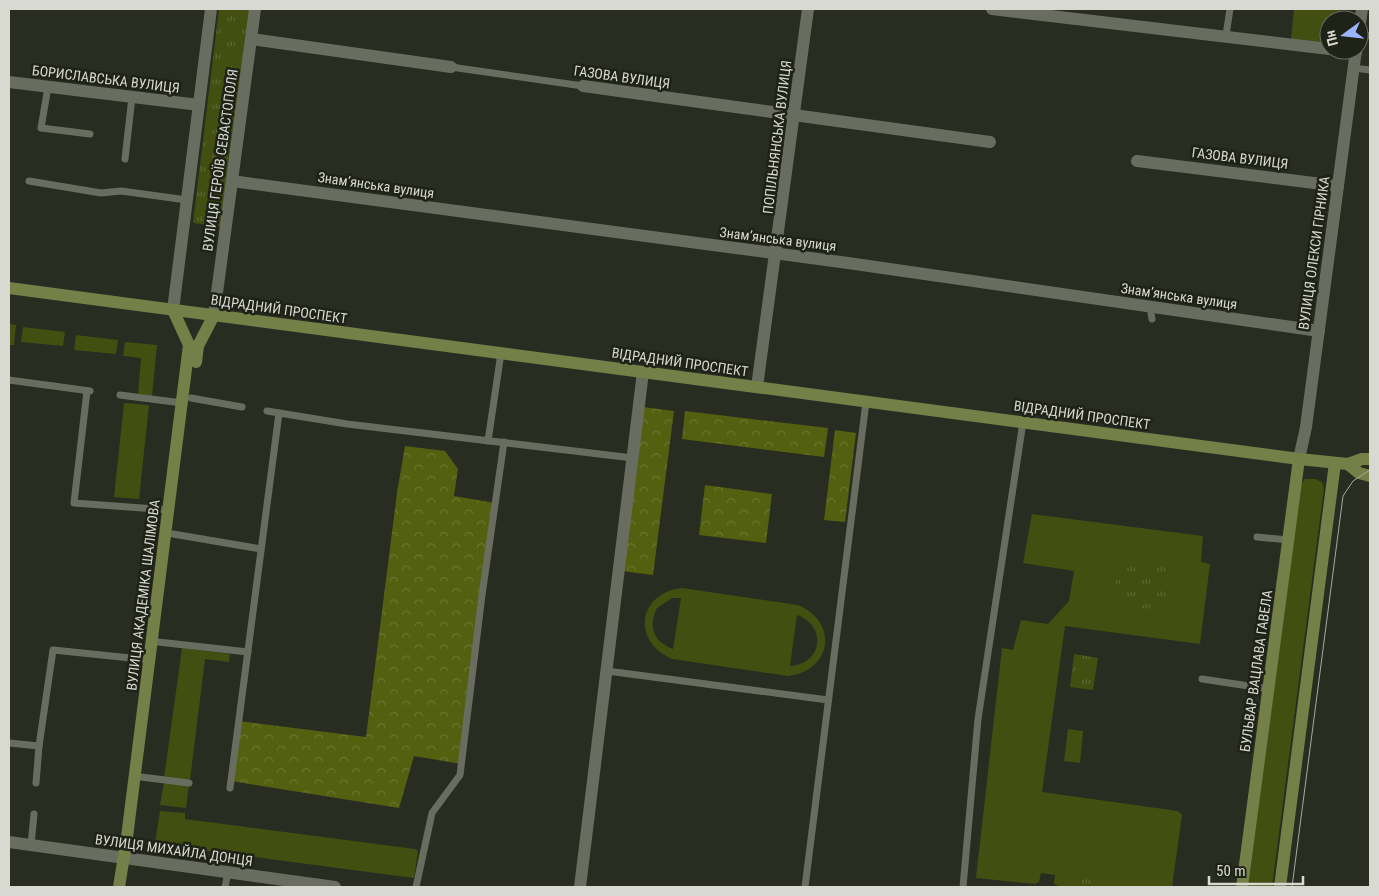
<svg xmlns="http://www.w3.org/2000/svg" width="1379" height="896" font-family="'Roboto Condensed',sans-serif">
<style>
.grass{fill:#434e11;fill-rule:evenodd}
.forest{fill:url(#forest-crowns)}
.park{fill:url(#park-tufts)}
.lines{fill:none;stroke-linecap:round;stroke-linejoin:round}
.lane{stroke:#696d5f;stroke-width:7}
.street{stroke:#696d5f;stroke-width:12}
.secondary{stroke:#757f48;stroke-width:12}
.tram{stroke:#a8aaa1;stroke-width:1}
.labels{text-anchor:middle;stroke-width:5;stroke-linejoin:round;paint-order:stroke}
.street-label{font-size:14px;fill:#d8dad2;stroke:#1f2217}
</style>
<defs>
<pattern id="forest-crowns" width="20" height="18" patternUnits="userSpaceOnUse" patternTransform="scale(1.25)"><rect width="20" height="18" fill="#52600f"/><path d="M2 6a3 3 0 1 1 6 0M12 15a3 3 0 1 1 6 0" fill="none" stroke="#6a7631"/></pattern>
<pattern id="park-tufts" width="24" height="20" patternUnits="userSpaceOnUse" patternTransform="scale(1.25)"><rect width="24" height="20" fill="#434e11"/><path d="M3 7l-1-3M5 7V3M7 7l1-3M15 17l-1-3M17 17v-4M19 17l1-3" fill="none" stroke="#5d6733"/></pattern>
</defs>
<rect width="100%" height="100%" fill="#292c20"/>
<g class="grass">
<path d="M1294 9H1340L1338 20H1329V44L1291 40Z"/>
<path d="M9 324 16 325 14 345H9Z"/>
<path d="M23 327 65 332 63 346 21 342Z"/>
<path d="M76 335 118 340 116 354 74 350Z"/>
<path d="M125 342 157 345 152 396 138 394 141 358 123 356Z"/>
<path d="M124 403 149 405 139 499 114 497Z"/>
<path d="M1305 479H1315L1322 482 1324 488 1272 887H1248L1301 484Z"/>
<path d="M1032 514 1203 536 1201 562 1210 564 1200 644 1065 626 1042 792 1178 811 1182 815 1172 887H1061L1054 884 1055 875 1041 873 1039 882 1035 884 976 878 1002 648 1013 650 1021 620 1048 624 1069 601 1074 571 1023 563Z"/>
<path d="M682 588 798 605C839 622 832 671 788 676L672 659C631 641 638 593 682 588ZM672 598H681L673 649C653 642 648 626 657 608ZM797 615C828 626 822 664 790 666Z"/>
<path d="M182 648 230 654 229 662 205 659 190 780 164 778Z"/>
<path d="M1068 729 1083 731 1080 763 1064 761Z"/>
<path d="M164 782 189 785 186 808 160 805Z"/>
<path d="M160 811 185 813V819L415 849 418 851 414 878 155 844Z"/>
</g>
<g class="forest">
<path d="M643 407 674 411 653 575 622 571Z"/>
<path d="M685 411 828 428 824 457 682 439Z"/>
<path d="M835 430 856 433 845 522 824 520Z"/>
<path d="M405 446 445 451 458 469 454 496 495 503 461 764 414 756 399 808 231 781 239 721 366 737 397 493Z"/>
<path d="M705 485 772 494 766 543 699 535Z"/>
</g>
<g class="park">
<path d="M219 9H251L223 227 193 223Z"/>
<path d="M1119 558 1173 565 1166 611 1113 604Z"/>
<path d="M1074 654 1098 658 1093 690 1070 687Z"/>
<path d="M1077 869 1111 874 1109 887H1075Z"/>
</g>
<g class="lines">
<g class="lane">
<path d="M1359 34 1370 36"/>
<path d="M1226 35 1230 9"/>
<path d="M451 67 583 86"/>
<path d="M1354 68 1370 70"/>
<path d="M48 87 41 128 90 134"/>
<path d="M125 159 132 97"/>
<path d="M29 181 101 193 121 191 187 200"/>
<path d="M1150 307 1152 319"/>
<path d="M9 380 90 391"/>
<path d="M87 391 74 503 169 510"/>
<path d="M120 395 182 403"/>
<path d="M191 398 242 407"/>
<path d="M267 411 347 424 633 458"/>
<path d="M488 441 501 353"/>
<path d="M173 534 261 549"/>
<path d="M1257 537 1289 540"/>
<path d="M158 642 248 652"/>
<path d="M607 671 828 700"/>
<path d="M1202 679 1269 689"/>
<path d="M9 743 39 746"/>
<path d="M141 777 189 783"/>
<path d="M36 783 39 746 53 650 150 660"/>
<path d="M230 788 279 413"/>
<path d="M31 845 34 814"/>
<path d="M225 887 228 873"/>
<path d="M416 887 432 813 460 775 482 595 504 442"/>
<path d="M805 887 866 402"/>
<path d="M963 887 978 719 1023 422"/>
</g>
<g class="street">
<path d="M992 9 1329 49"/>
<path d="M1359 29 1362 9"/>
<path d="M251 39 451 67"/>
<path d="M1340 50 1356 52"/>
<path d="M9 82 199 105"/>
<path d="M583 86 990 142"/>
<path d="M1137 161 1338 186"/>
<path d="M232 181 848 263 1319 331"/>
<path d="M173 310 211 9"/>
<path d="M214 315 255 9"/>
<path d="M757 387 808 9"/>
<path d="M1299 459 1306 427 1356 50"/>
<path d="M9 842 335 887"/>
<path d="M580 887 643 372"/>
</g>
<g class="secondary">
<path d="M9 288 1299 459 1348 464 1362 459H1370"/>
<path d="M196 362 198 346 214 315"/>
<path d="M1348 464 1359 473 1370 476"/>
<path d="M119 887 127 837 189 345 173 310"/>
<path d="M1242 887 1299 459"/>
<path d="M1280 887 1335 463"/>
</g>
<path class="tram" d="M1292 887 1343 496 1353 481 1370 470"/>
</g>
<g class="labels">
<g class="street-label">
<text transform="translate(622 77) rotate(8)" y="5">ГАЗОВА ВУЛИЦЯ</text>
<text transform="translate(106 79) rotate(7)" y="5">БОРИСЛАВСЬКА ВУЛИЦЯ</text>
<text transform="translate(777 137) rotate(-83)" y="5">ПОПІЛЬНЯНСЬКА ВУЛИЦЯ</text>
<text transform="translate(1240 158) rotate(7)" y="5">ГАЗОВА ВУЛИЦЯ</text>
<text transform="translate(220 160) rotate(-82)" y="5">ВУЛИЦЯ ГЕРОЇВ СЕВАСТОПОЛЯ</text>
<text transform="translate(376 185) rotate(8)" y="5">Знамʼянська вулиця</text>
<text transform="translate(778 239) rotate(7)" y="5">Знамʼянська вулиця</text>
<text transform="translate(1314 253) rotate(-82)" y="5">ВУЛИЦЯ ОЛЕКСИ ГІРНИКА</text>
<text transform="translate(1179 296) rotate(8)" y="5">Знамʼянська вулиця</text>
<text transform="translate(279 309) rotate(8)" y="5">ВІДРАДНИЙ ПРОСПЕКТ</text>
<text transform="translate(680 362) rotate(8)" y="5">ВІДРАДНИЙ ПРОСПЕКТ</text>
<text transform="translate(1082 415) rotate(8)" y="5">ВІДРАДНИЙ ПРОСПЕКТ</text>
<text transform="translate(143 595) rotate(-83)" y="5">ВУЛИЦЯ АКАДЕМІКА ШАЛІМОВА</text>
<text transform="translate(1256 671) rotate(-82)" y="5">БУЛЬВАР ВАЦЛАВА ГАВЕЛА</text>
<text transform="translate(174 850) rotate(8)" y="5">ВУЛИЦЯ МИХАЙЛА ДОНЦЯ</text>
</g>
</g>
<rect width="1379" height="896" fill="none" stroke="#d8dad2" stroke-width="20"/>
<g transform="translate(1344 35) rotate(255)"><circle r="24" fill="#1f2217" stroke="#696c62"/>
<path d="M0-4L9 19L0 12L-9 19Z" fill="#9bb4fd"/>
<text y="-8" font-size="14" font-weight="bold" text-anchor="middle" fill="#d8dad2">Пн</text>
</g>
<path d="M1209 876v8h94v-8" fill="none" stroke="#d8dad2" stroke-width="2.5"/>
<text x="1216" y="876" font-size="15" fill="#d8dad2" stroke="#1f2217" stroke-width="4" paint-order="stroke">50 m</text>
</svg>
